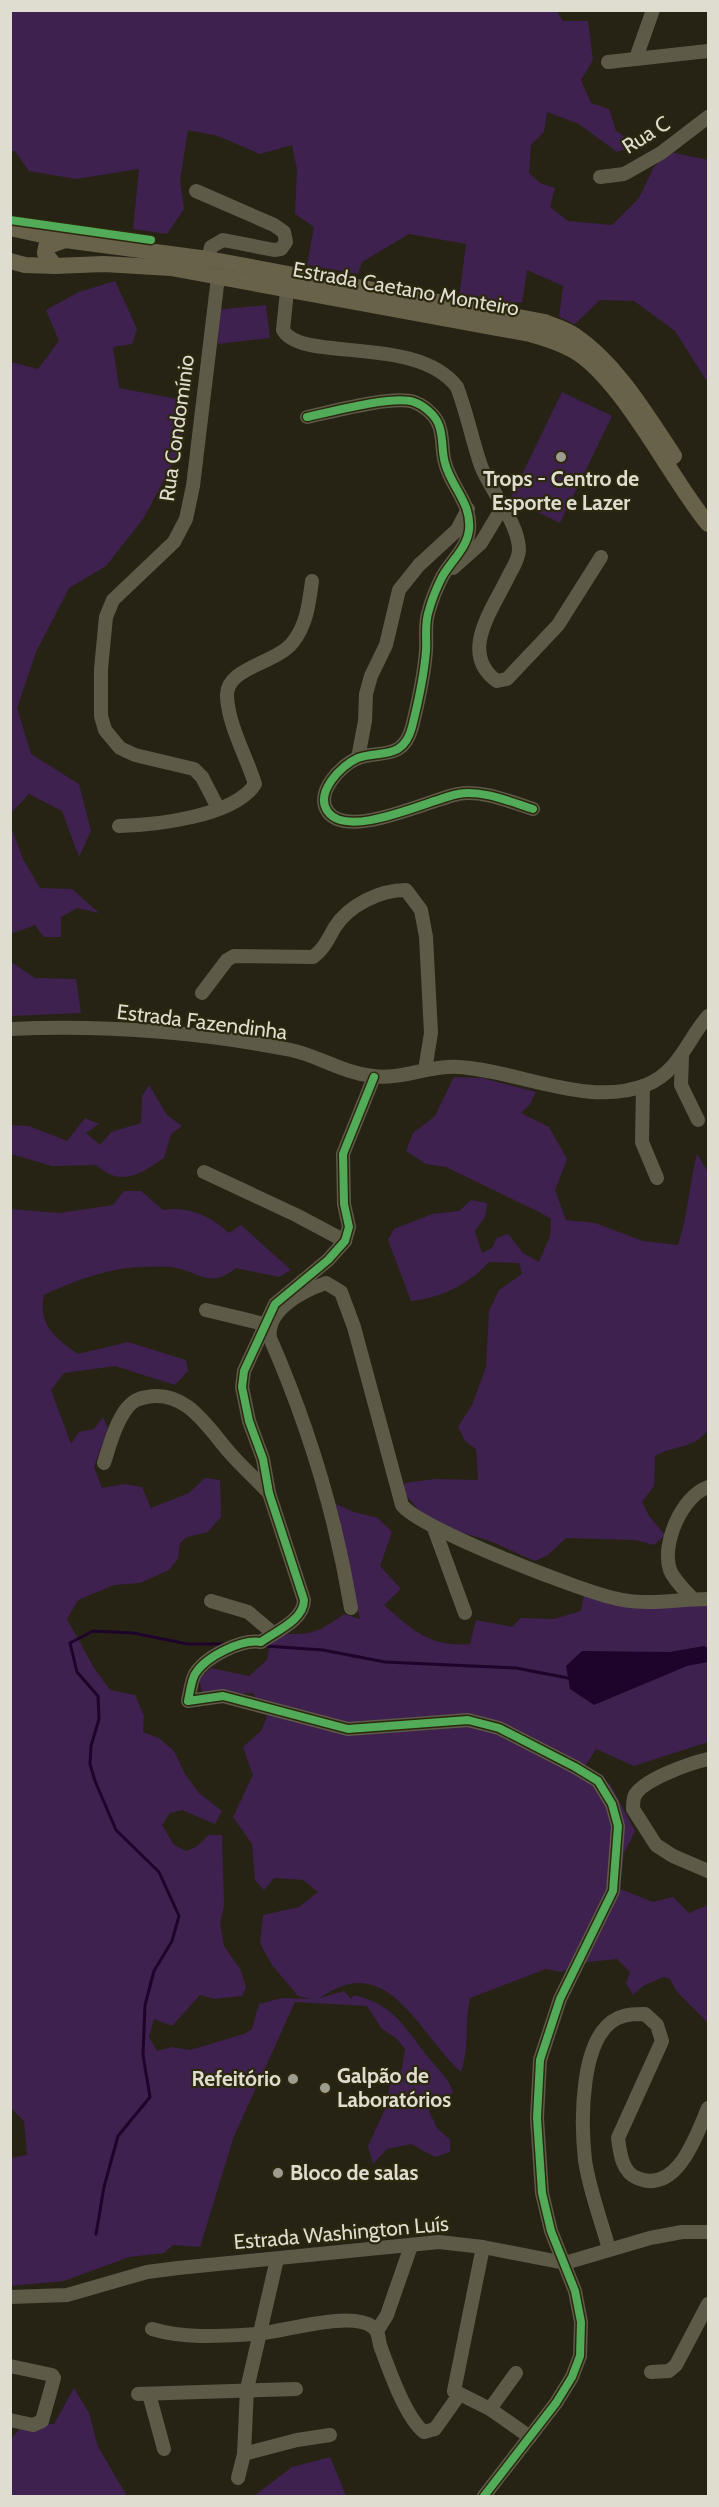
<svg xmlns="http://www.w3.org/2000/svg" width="719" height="2507" font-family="Cabin,sans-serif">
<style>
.green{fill:#3e214e}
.water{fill:#1e042a}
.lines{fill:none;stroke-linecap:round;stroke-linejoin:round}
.stream{stroke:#1e042a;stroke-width:3}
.minor{stroke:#5d5a48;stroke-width:14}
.major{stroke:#676249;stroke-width:16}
.cycleway-casing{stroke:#2c280f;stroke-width:11}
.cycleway{stroke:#51ab58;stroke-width:8}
.poi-dot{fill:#9e9c8e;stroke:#2c280f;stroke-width:2}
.labels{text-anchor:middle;stroke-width:4.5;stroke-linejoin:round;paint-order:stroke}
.street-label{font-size:21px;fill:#dfddcf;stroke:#2c280f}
.poi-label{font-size:21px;font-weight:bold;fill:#dfddcf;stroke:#2c280f;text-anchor:start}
</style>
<rect width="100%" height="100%" fill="#262315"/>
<g class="green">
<path d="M60 10H556L563 21H588L593 60 581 80 591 103 609 109 616 131 637 145 617 152 579 124 547 112 544 132 531 145 529 173 540 183 555 188 550 207 568 221 612 225 639 198 654 167 670 152 708 160V379L706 380 675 331 634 301 600 300 575 324 559 317 563 286 527 270 522 303 459 298 466 244 409 234 362 262 358 274 307 265 314 227 295 214 297 169 292 145 260 154 218 136 188 130 180 180 184 209 167 234 133 229 139 169 76 179 29 171 15 151H11V11Z"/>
<path d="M115 281 137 329 132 344 113 347 119 388 188 401 179 452 143 519 106 566 69 588 36 652 17 708 31 754 79 784 91 831 79 857 62 811 29 794 11 813V362L38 369 59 341 46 310 79 292Z"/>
<path d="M266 305 270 338 218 344 214 310Z"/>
<path d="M562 392 612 416 560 523 510 499Z"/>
<path d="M11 827 23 859 40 888 72 889 99 913 77 908 61 917V937H44L35 925 11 934Z"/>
<path d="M10 961 35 978 76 979 81 1013 11 1016Z"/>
<path d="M454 1077 482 1078 536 1092 530 1104 521 1113 549 1127 567 1159 555 1190 566 1220 595 1223 643 1241 678 1245C688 1215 689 1184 697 1154L708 1172V1430C693 1450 676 1444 655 1456L654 1486 642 1502 649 1516 665 1535 654 1545 635 1540 566 1538 548 1555 535 1561C518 1554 501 1545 484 1539 442 1526 431 1528 403 1491L405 1483 435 1479 478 1480 476 1449 466 1442 458 1427 472 1405 486 1367 489 1311 499 1290 522 1274 519 1263 489 1262C468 1285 441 1298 411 1301L388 1240 394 1229 432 1214 459 1211 471 1200 487 1203 485 1217 475 1231 482 1253 492 1248 497 1238 508 1234 523 1253 539 1262 550 1236 551 1219 541 1213 446 1167 426 1164 406 1151 413 1133 435 1116Z"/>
<path d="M149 1085 167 1115 182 1126 171 1134 164 1158C139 1175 121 1187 96 1165L52 1166 11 1154V1125L29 1126 67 1141 85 1118 99 1124 86 1133 100 1145 111 1132 141 1123 142 1096Z"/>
<path d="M124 1191H141L163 1210C189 1206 210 1216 229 1233L241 1225 291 1270 279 1277 236 1268C208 1290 200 1271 171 1267 161 1266 149 1267 138 1267 106 1269 73 1281 44 1295 38 1325 55 1338 78 1354L128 1342 186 1360 188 1371 175 1385 115 1366 64 1373 51 1390 71 1444 79 1432 94 1429 103 1417 108 1428 94 1467 102 1488 125 1484 142 1487 151 1508 189 1493 205 1478 220 1480 221 1517 208 1532 187 1537 180 1543 178 1559 169 1570 140 1583 114 1585 78 1600 67 1619 94 1668 110 1690 135 1695 144 1716 143 1732 159 1738 174 1751 185 1774 199 1793 222 1811 215 1824 182 1810 170 1813 162 1825 174 1845 186 1851 196 1847 209 1835H222L224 1906 220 1923 224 1946 240 1969 246 1987 242 1996 214 1999 200 1995 172 2026 154 2019 149 2037 157 2051 172 2047 190 2050 244 2034 252 2029 259 2004 282 1998 312 1999 298 1996 272 1965 260 1943 263 1915 299 1907 318 1892 303 1880 274 1878 264 1890 255 1880 252 1844 233 1817 253 1775 243 1747 261 1731 267 1717 253 1693 203 1696 199 1679 211 1668 249 1676 267 1660 272 1633C308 1635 314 1636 344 1614L360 1619 336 1504 354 1512 378 1518 392 1532 380 1566 401 1589 384 1605C411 1629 431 1648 470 1644L476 1620 512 1627 521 1618 554 1619 581 1611 584 1595 624 1607 708 1604V1742L634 1766 596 1749 584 1768 610 1784 635 1831 624 1853 620 1889 653 1902 673 1897 689 1913 708 1905V2023L677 1992 670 1979 663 1977 643 1986 633 1995 626 1983 630 1972 617 1959 587 1962 561 1972 546 1969 470 1998C464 2026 470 2044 461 2072 419 2035 388 1948 320 1998L344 1991 351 1999 354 1995C395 2005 404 2027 428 2057 438 2070 448 2077 453 2092L441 2106 428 2109 437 2128 450 2140V2152L435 2157 411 2144 387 2149 373 2164 368 2146 386 2107 390 2085 402 2069 405 2049 396 2038 382 2029 367 2006 295 2002 234 2136 200 2247 173 2245 164 2253 129 2257 64 2281 11 2286 10 2158 27 2155 24 2121 10 2107 11 1209 59 1213 113 1205Z"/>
<path d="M74 2388 89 2413 98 2447 127 2496H11V2439L23 2425 54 2424Z"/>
<path d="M330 2457 346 2496H254L292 2467Z"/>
</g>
<path class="water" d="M704 1646 708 1648V1662L687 1666 594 1705 570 1689 566 1666 582 1651 670 1652Z"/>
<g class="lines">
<g class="stream">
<path d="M266 1646 323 1650 385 1662 516 1668 568 1678"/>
<path d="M96 2234 104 2187 118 2136 150 2097 143 2055 145 2005 154 1971 172 1941 179 1916 159 1872 116 1830 95 1781 90 1764 91 1746 99 1719 98 1696 77 1672 70 1643 93 1631 133 1633 188 1644H223"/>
</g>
<g class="minor">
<path d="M636 58 653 10"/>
<path d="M608 62 708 51"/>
<path d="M600 177 624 174 661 153 708 117"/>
<path d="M196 191 274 225 284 232 286 242 281 249 274 250 223 240 211 247 208 259"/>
<path d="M218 277 193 486 186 519 174 542 113 600 106 617 101 669V716L105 730 120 748 135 755 194 769 202 777 218 808"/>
<path d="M287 291 283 330C301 363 417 334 457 387 467 413 472 440 481 466 491 492 519 523 519 550 519 558 513 568 509 575 493 609 458 653 497 681L507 679 558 625 601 557"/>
<path d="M307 417C331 412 392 395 414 402 423 405 434 414 438 423 444 435 441 450 445 463 451 487 472 503 469 530 467 548 451 561 442 577 437 587 432 599 429 610 424 624 427 637 426 651 424 676 418 703 412 727 403 761 380 750 358 758 341 765 314 793 328 812 349 840 431 799 458 794 481 789 511 802 533 809"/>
<path d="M453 568 481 543 502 508"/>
<path d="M358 758 365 721 366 694 371 676 386 645 399 590 419 565 457 530 468 509"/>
<path d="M119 826C154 825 234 817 255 784 246 755 229 727 227 697 225 667 275 665 293 642 307 624 309 603 312 581"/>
<path d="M202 993 227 960 234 956 313 957C324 949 328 939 335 927 349 905 380 890 406 890L421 910 426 937 431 1033 425 1070"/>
<path d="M10 1029C103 1025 199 1032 291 1050 319 1056 343 1073 373 1076 400 1080 430 1065 458 1067 517 1070 588 1108 646 1085 679 1072 687 1040 708 1016"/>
<path d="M682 1057 681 1085 698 1120"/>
<path d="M374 1077 343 1154 344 1204 349 1227 345 1241 328 1260 275 1304 244 1371 242 1387 249 1421 263 1459 269 1493 304 1600C304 1620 276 1631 261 1642 242 1639 206 1656 195 1674 191 1681 190 1692 188 1701L223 1696 348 1729 468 1720 499 1728 575 1767 598 1781 612 1804 618 1826 613 1891 560 1999 540 2060 537 2118 542 2193 551 2231 575 2291 581 2322 580 2356 572 2377 556 2403 484 2496"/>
<path d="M643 1086 642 1142 657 1178"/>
<path d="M204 1172 296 1215 345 1241"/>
<path d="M206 1310 264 1324"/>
<path d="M104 1463C110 1444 115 1424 127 1408 133 1401 138 1398 147 1397 186 1389 208 1428 230 1453 242 1467 256 1479 269 1493"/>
<path d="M434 1528 465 1613"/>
<path d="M693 1599C685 1590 675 1582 670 1570 661 1544 682 1496 708 1487"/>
<path d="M211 1601 248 1612 273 1633"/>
<path d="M351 1608C335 1512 309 1427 270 1338 266 1309 303 1291 326 1283L341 1292 354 1327 402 1505C418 1528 585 1593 618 1599 649 1606 678 1599 708 1599"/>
<path d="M708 1759C691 1763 644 1779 635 1795 633 1799 633 1804 633 1809L656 1845 673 1856 708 1871"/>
<path d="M483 2247 454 2391 490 2409"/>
<path d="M609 2249C601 2220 589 2189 585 2160 581 2124 579 2036 618 2018 627 2014 635 2014 645 2014L657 2025 662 2041 618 2138C620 2153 622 2172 637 2178 677 2195 696 2136 708 2108"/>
<path d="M10 2297 67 2295 147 2272 178 2268 439 2242 483 2247 565 2263 650 2238 682 2232H708"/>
<path d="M152 2329C185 2339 222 2336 256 2334 284 2332 350 2310 373 2327 380 2332 378 2341 381 2348 389 2370 406 2418 424 2432L435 2429 459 2395"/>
<path d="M377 2331 387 2315 411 2246"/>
<path d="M10 2366 52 2375 54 2378 42 2421 33 2425 10 2420"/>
<path d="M651 2372 669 2371 676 2365 708 2304"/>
<path d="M516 2373 490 2409 530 2437"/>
<path d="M138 2394 296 2389"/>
<path d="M149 2394 164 2449"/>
<path d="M244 2454 297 2440 330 2435"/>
<path d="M238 2478 244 2454 247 2389 277 2259"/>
</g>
<g class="major">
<path d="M10 228 65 240 208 259 545 322C554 326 566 329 574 335 617 364 646 414 674 456"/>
<path d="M10 261 25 265 55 266 104 264 171 268 530 334C545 338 559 343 573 350 622 378 670 478 708 524"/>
<path d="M55 266 45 253 46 247 65 240"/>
</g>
<defs>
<g id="cycleway">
<path d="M10 220 151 240"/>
<path d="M307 417C331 412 392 395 414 402 423 405 434 414 438 423 444 435 441 450 445 463 451 487 472 503 469 530 467 548 451 561 442 577 437 587 432 599 429 610 424 624 427 637 426 651 424 676 418 703 412 727 403 761 380 750 358 758 341 765 314 793 328 812 349 840 431 799 458 794 481 789 511 802 533 809"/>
<path d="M374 1077 343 1154 344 1204 349 1227 345 1241 328 1260 275 1304 244 1371 242 1387 249 1421 263 1459 269 1493 304 1600C304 1620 276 1631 261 1642 242 1639 206 1656 195 1674 191 1681 190 1692 188 1701L223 1696 348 1729 468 1720 499 1728 575 1767 598 1781 612 1804 618 1826 613 1891 560 1999 540 2060 537 2118 542 2193 551 2231 575 2291 581 2322 580 2356 572 2377 556 2403 484 2496"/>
</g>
</defs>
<use href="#cycleway" class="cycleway-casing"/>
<use href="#cycleway" class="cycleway"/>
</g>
<g class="poi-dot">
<circle cx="561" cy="457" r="6"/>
<circle cx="293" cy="2079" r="6"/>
<circle cx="325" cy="2088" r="6"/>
<circle cx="278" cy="2173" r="6"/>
</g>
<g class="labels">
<g class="street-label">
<text transform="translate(646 135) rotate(-32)" y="7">Rua C</text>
<text transform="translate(406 289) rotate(10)" y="7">Estrada Caetano Monteiro</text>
<text transform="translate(177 428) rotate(-82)" y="7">Rua Condomínio</text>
<text transform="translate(202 1022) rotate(7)" y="7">Estrada Fazendinha</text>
<text transform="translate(341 2233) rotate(-5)" y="7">Estrada Washington Luís</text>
</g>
<g class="poi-label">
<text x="561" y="486" text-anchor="middle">Trops - Centro de<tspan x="561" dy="24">Esporte e Lazer</tspan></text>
<text x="337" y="2083">Galpão de<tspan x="337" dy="24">Laboratórios</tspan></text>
<text x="281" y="2086" text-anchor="end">Refeitório</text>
<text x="290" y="2180">Bloco de salas</text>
</g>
</g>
<rect width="719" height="2507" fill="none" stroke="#dfddcf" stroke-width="24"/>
</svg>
